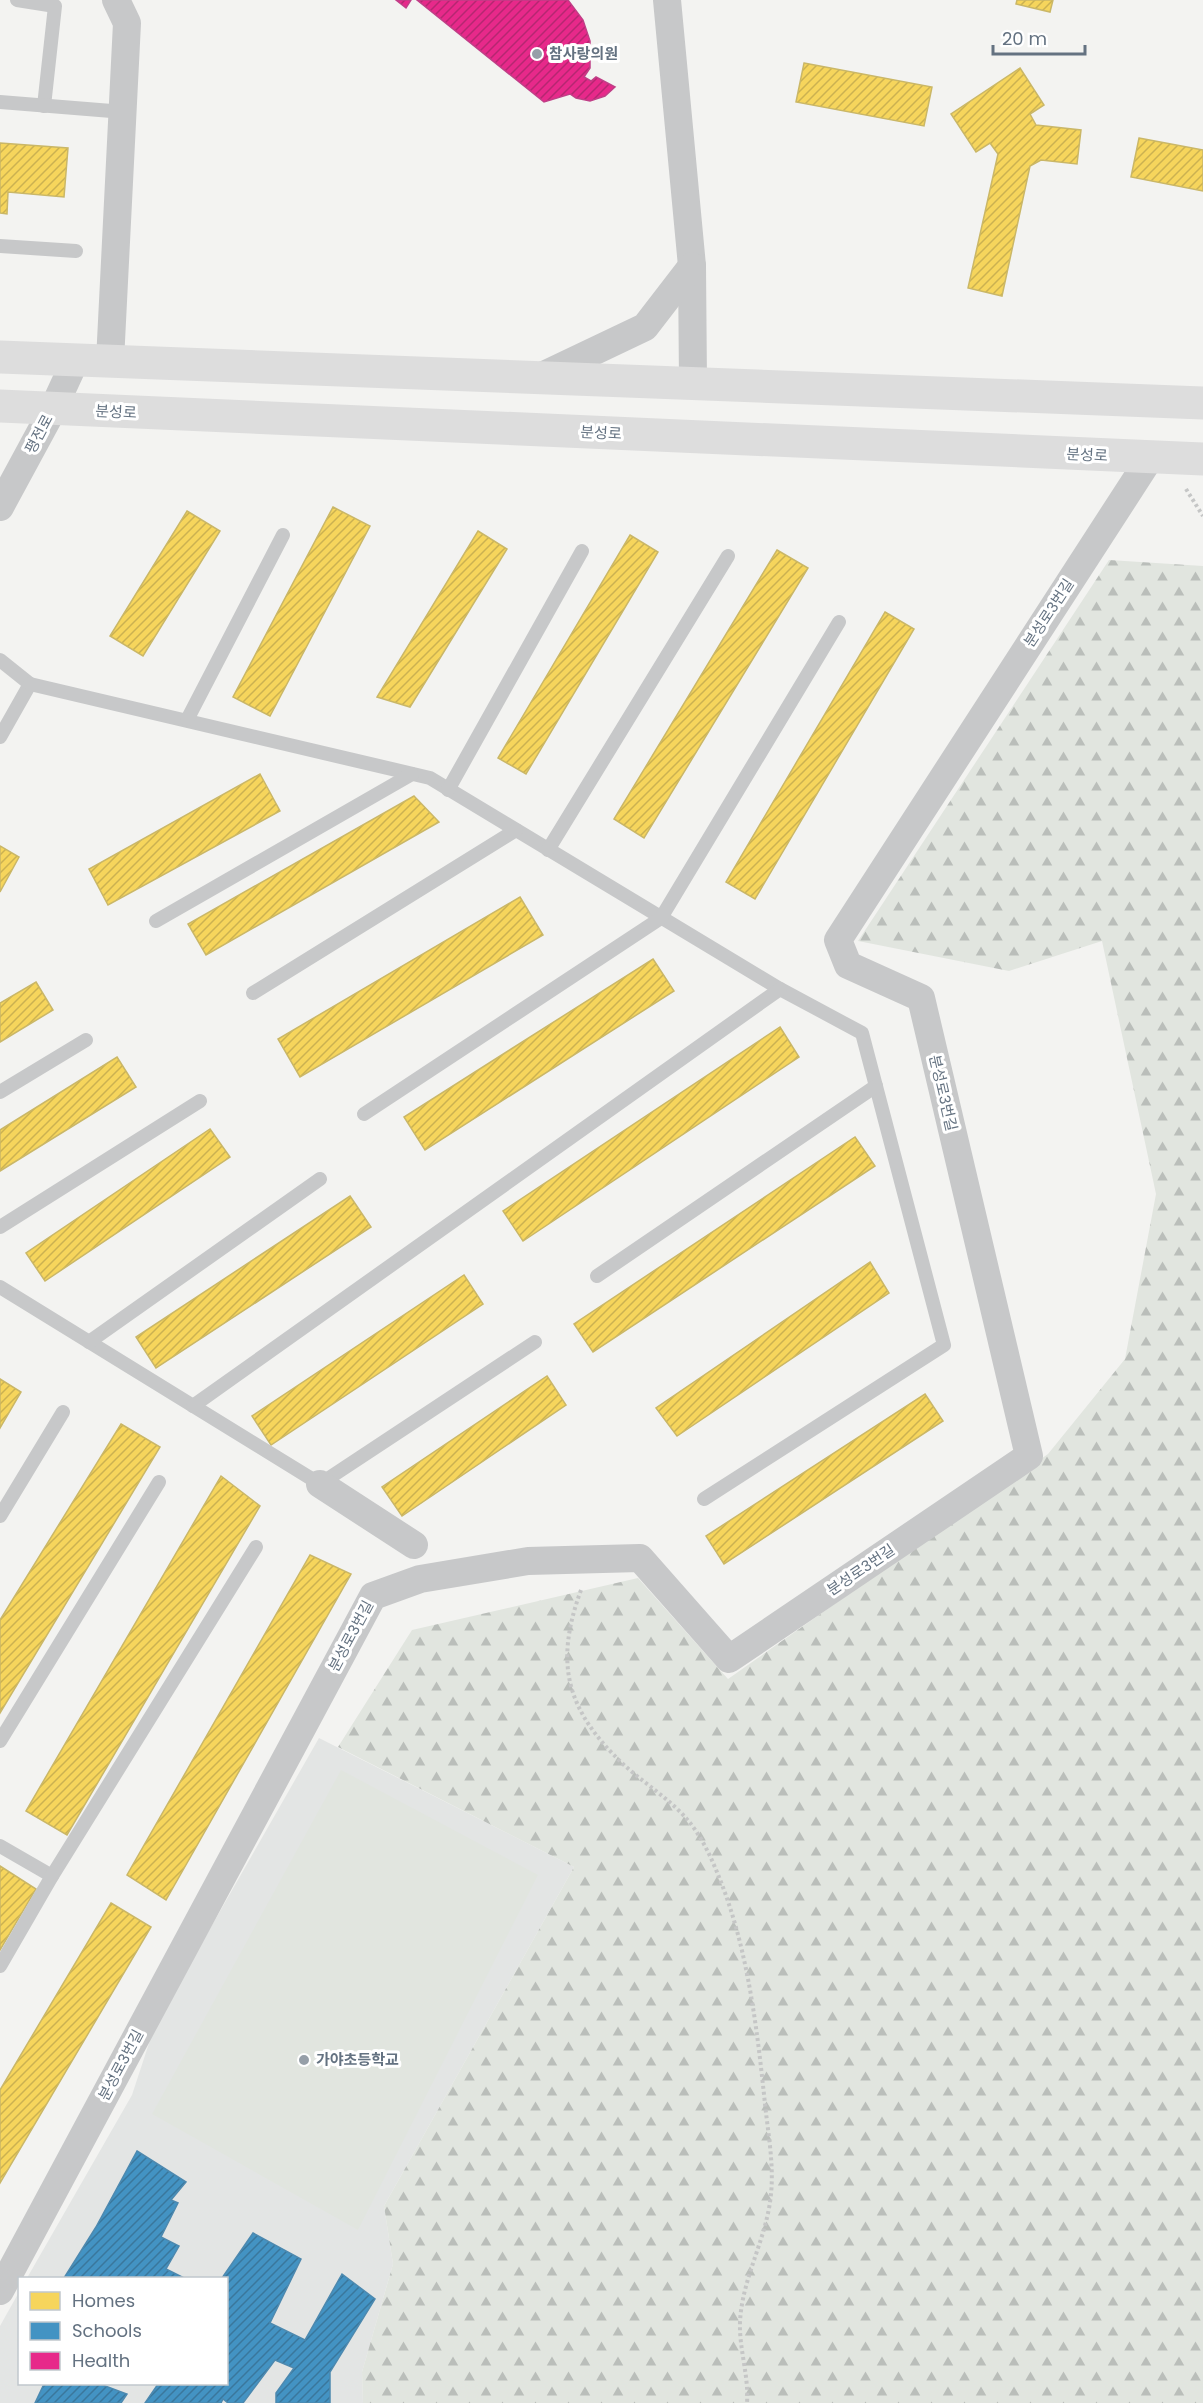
<svg xmlns="http://www.w3.org/2000/svg" width="1203" height="2403" font-family="Poppins,'Noto Sans KR',sans-serif">
<style>
.built{fill:#e3e5e4}
.forest{fill:url(#forest-firs)}
.park{fill:#e1e5df}
.homes{fill:url(#homes-hatch);stroke:#cab767;stroke-width:1.5}
.schools{fill:url(#schools-hatch);stroke:#4d89af;stroke-width:1.5}
.health{fill:url(#health-hatch);stroke:#c03f87;stroke-width:1.5}
.lines{fill:none;stroke-linecap:round;stroke-linejoin:round}
.path{stroke:#c5c6c6;stroke-width:4;stroke-dasharray:3 3;stroke-linecap:butt}
.lane{stroke:#c7c8c9;stroke-width:14}
.street{stroke:#c7c8c9;stroke-width:28}
.secondary{stroke:#ddd;stroke-width:33}
.poi-dot{fill:#969fa8;stroke:#fff;stroke-width:2}
.labels{text-anchor:middle;stroke-width:6;stroke-linejoin:round;paint-order:stroke}
.poi-label{font-size:15px;font-weight:bold;fill:#647281;stroke:#fff;text-anchor:start}
.street-label{font-size:15px;fill:#647281;stroke:#fff}
</style>
<defs>
<pattern id="forest-firs" width="22" height="20" patternUnits="userSpaceOnUse" patternTransform="scale(1.5)"><rect width="22" height="20" fill="#e1e5df"/><path d="M5 1l3.5 6h-7zM16 11l3.5 6h-7z" fill="#babeba"/></pattern>
<pattern id="homes-hatch" width="6" height="6" patternUnits="userSpaceOnUse" patternTransform="scale(1.5)"><rect width="6" height="6" fill="#f6d55c"/><path d="M-1 1l2-2M0 6l6-6M5 7l2-2" fill="none" stroke="#cbb151"/></pattern>
<pattern id="schools-hatch" width="6" height="6" patternUnits="userSpaceOnUse" patternTransform="scale(1.5)"><rect width="6" height="6" fill="#4393c3"/><path d="M-1 1l2-2M0 6l6-6M5 7l2-2" fill="none" stroke="#3a779c"/></pattern>
<pattern id="health-hatch" width="6" height="6" patternUnits="userSpaceOnUse" patternTransform="scale(1.5)"><rect width="6" height="6" fill="#e7298a"/><path d="M-1 1l2-2M0 6l6-6M5 7l2-2" fill="none" stroke="#b52771"/></pattern>
</defs>
<rect width="100%" height="100%" fill="#f3f3f1"/>
<path class="built" d="M319 1738 574 1867 384 2206 393 2264 362 2372 363 2403H0V2326L19 2292 20 2384H226V2278H27L132 2095 155 2025Z"/>
<path class="forest" d="M1109 560 1203 566V2403H363L362 2372 393 2264 384 2206 574 1867 338 1747 412 1630 638 1578 728 1679 1048 1454 1125 1359 1156 1194 1102 941 1009 971 858 941Z"/>
<path class="park" d="M341 1770 538 1875 358 2230 152 2114Z"/>
<g class="homes">
<path d="M1017 0H1053L1050 12 1016 4Z"/>
<path d="M804 63 932 87 924 126 796 102Z"/>
<path d="M1020 68 1044 105 1030 114 1036 125 1081 130 1077 164 1041 160 1030 166 1002 296 968 288 998 154 990 143 976 152 951 114Z"/>
<path d="M1139 138 1203 150V191L1131 177Z"/>
<path d="M0 143 68 148 64 197 8 192 7 214 0 213Z"/>
<path d="M333 507 370 526 270 716 233 697Z"/>
<path d="M187 511 220 531 143 656 110 636Z"/>
<path d="M478 531 507 549 410 707 377 697Z"/>
<path d="M630 535 658 552 526 774 498 758Z"/>
<path d="M777 550 808 568 644 838 614 819Z"/>
<path d="M885 612 914 629 755 899 726 882Z"/>
<path d="M260 774 280 811 108 905 89 869Z"/>
<path d="M414 796 439 822 206 955 188 924Z"/>
<path d="M0 846 19 857 0 892Z"/>
<path d="M520 897 543 935 300 1077 278 1039Z"/>
<path d="M653 959 674 991 425 1150 404 1117Z"/>
<path d="M36 982 53 1010 0 1042V1003Z"/>
<path d="M780 1027 799 1057 523 1241 503 1211Z"/>
<path d="M117 1057 136 1087 0 1171V1130Z"/>
<path d="M210 1129 230 1157 45 1281 26 1253Z"/>
<path d="M855 1137 875 1166 593 1352 574 1324Z"/>
<path d="M350 1196 371 1227 156 1368 136 1337Z"/>
<path d="M870 1262 889 1293 677 1436 656 1408Z"/>
<path d="M464 1275 483 1304 271 1445 252 1416Z"/>
<path d="M547 1376 566 1405 402 1516 382 1487Z"/>
<path d="M0 1379 21 1392 0 1428Z"/>
<path d="M925 1394 943 1421 724 1564 706 1536Z"/>
<path d="M121 1424 160 1447 0 1713V1620Z"/>
<path d="M221 1476 260 1506 67 1835 26 1811Z"/>
<path d="M310 1555 351 1574 166 1900 127 1875Z"/>
<path d="M0 1866 36 1889 0 1950Z"/>
<path d="M111 1903 151 1927 0 2183V2090Z"/>
</g>
<g class="schools">
<path d="M137 2151 186 2182 171 2200 178 2203 161 2237 179 2246 166 2269 184 2278H64L96 2227Z"/>
<path d="M253 2233 301 2259 270 2323 305 2340 342 2274 375 2299 330 2372V2403H276V2393L294 2368 275 2360 243 2403H228L223 2399 221 2403H145L158 2384H226V2278H222Z"/>
<path d="M44 2384H100L127 2394 121 2403H35Z"/>
</g>
<g class="health">
<path d="M396 0H411L406 8Z"/>
<path d="M417 0H568L583 20 590 41V68L584 77 591 81 596 77 615 87 605 96 590 101 576 98 570 94 544 102Z"/>
</g>
<g class="lines">
<g class="path">
<path d="M1186 489 1203 516"/>
<path d="M581 1590C554 1664 566 1710 624 1765 644 1783 668 1798 686 1818 701 1835 711 1857 719 1877 748 1949 757 2028 765 2104 768 2133 774 2164 771 2194 767 2238 742 2278 740 2322 739 2349 749 2376 747 2403"/>
</g>
<g class="lane">
<path d="M17 0 55 6 44 106"/>
<path d="M0 102 124 112"/>
<path d="M0 246 76 251"/>
<path d="M0 660 30 684 0 737"/>
<path d="M30 684 430 778 780 989 862 1033 944 1345 704 1499"/>
<path d="M187 720 283 535"/>
<path d="M448 790 582 551"/>
<path d="M548 850 728 556"/>
<path d="M156 921 412 774"/>
<path d="M253 993 516 830"/>
<path d="M0 1092 86 1040"/>
<path d="M364 1114 661 918 839 622"/>
<path d="M0 1227 200 1101"/>
<path d="M597 1276 876 1086"/>
<path d="M0 1287 320 1484 535 1342"/>
<path d="M89 1342 320 1179"/>
<path d="M193 1406 780 989"/>
<path d="M0 1516 63 1412"/>
<path d="M0 1741 159 1482"/>
<path d="M0 1846 52 1876"/>
<path d="M0 1966 52 1876 256 1547"/>
</g>
<g class="street">
<path d="M667 0 692 266 693 383"/>
<path d="M110 361 127 23 116 0"/>
<path d="M540 377 645 327 692 266"/>
<path d="M0 507 53 409 76 359"/>
<path d="M320 1484 414 1545"/>
<path d="M0 2291 373 1596 420 1579 528 1561 640 1558 729 1659 1029 1456 921 998 848 965 838 940 1150 458"/>
</g>
<g class="secondary">
<path d="M0 357 1203 403"/>
<path d="M0 406 1203 459"/>
</g>
</g>
<g class="poi-dot">
<circle cx="537" cy="54" r="6"/>
<circle cx="304" cy="2060" r="6"/>
</g>
<g class="labels">
<g class="poi-label">
<text x="549" y="59">참사랑의원</text>
<text x="316" y="2065">가야초등학교</text>
</g>
<g class="street-label">
<text transform="translate(116 412) rotate(3)" y="5">분성로</text>
<text transform="translate(601 433) rotate(3)" y="5">분성로</text>
<text transform="translate(39 434) rotate(-62)" y="5">평전로</text>
<text transform="translate(1087 455) rotate(3)" y="5">분성로</text>
<text transform="translate(1049 613) rotate(-57)" y="5">분성로3번길</text>
<text transform="translate(943 1093) rotate(77)" y="5">분성로3번길</text>
<text transform="translate(861 1570) rotate(-34)" y="5">분성로3번길</text>
<text transform="translate(351 1636) rotate(-62)" y="5">분성로3번길</text>
<text transform="translate(121 2065) rotate(-62)" y="5">분성로3번길</text>
</g>
</g>
<rect x="18" y="2277" width="210" height="108" fill="#ffffff" stroke="#c1c7cd" stroke-width="1.5"/>
<rect x="30" y="2292" width="30" height="18" fill="#f6d55c" stroke="#c1c7cd" stroke-width="1.5"/>
<text x="72" y="2307" font-size="18" fill="#647281">Homes</text>
<rect x="30" y="2322" width="30" height="18" fill="#4393c3" stroke="#c1c7cd" stroke-width="1.5"/>
<text x="72" y="2337" font-size="18" fill="#647281">Schools</text>
<rect x="30" y="2352" width="30" height="18" fill="#e7298a" stroke="#c1c7cd" stroke-width="1.5"/>
<text x="72" y="2367" font-size="18" fill="#647281">Health</text>
<path d="M993 45v9h92v-9" fill="none" stroke="#647281" stroke-width="3"/>
<text x="1002" y="45" font-size="18" fill="#647281" stroke="#ffffff" stroke-width="4.5" paint-order="stroke">20 m</text>
</svg>
